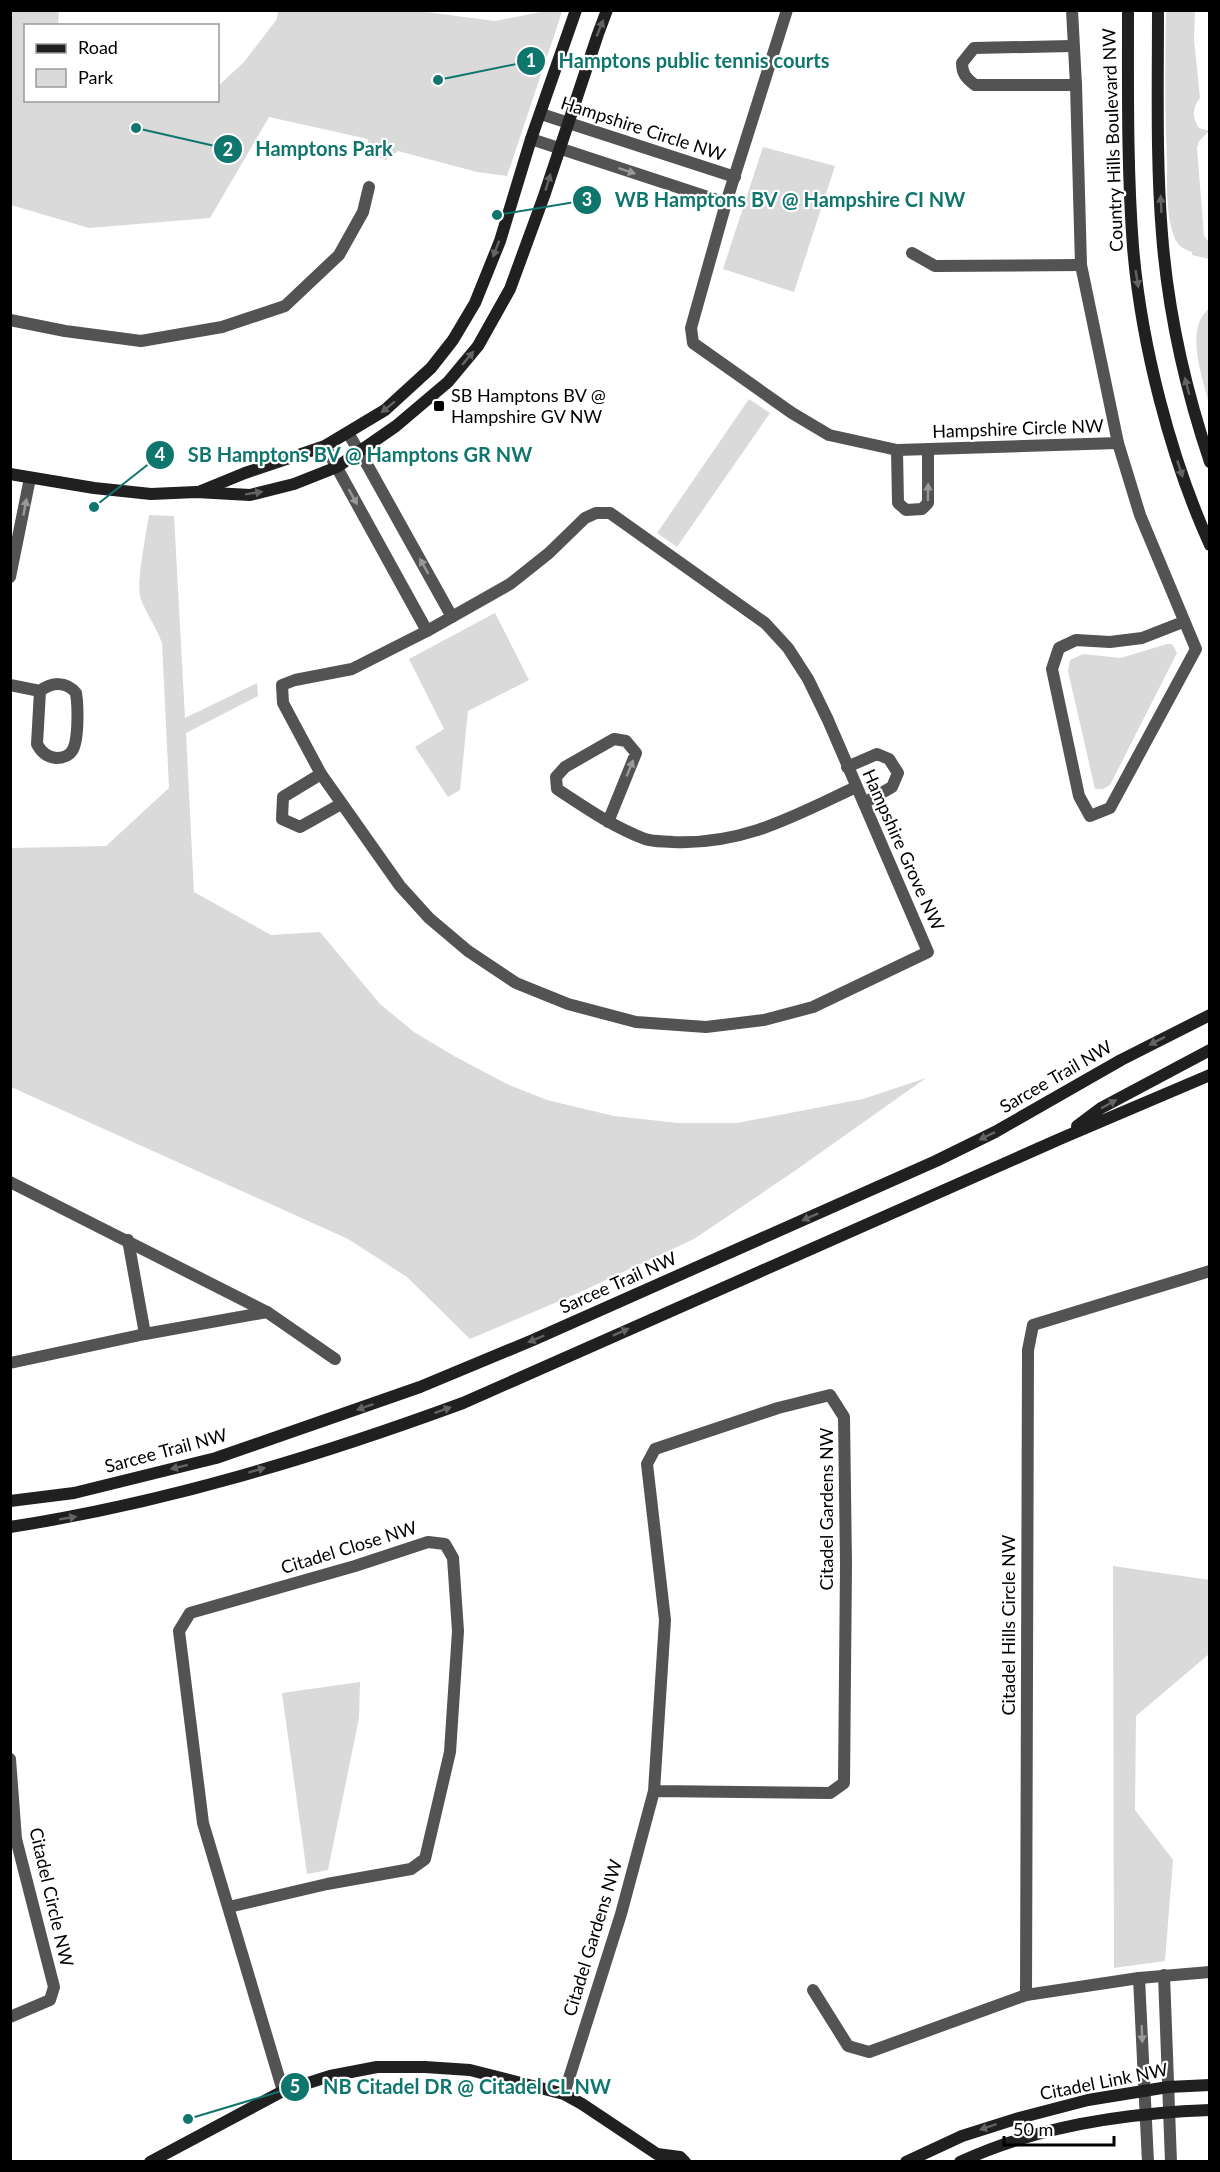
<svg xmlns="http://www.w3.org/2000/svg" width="1220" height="2172" font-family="Lato,sans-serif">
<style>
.green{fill:#dadada}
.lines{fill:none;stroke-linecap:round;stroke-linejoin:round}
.street{stroke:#535353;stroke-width:12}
.secondary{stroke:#202020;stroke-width:12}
.oneway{fill:#636363}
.oneway2{fill:#989898}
.poi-dot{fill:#000;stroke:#fff;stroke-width:2}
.labels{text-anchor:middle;stroke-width:4.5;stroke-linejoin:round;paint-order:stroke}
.street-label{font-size:18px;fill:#000;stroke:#fff}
.poi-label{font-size:18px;fill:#000;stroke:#fff;text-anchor:start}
.leader{fill:none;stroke:#0f766e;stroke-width:2}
.callout-dot{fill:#0f766e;stroke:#fff;stroke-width:2}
.mark-label{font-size:18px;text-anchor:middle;font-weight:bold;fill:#fff}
.callout-label{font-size:20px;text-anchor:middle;font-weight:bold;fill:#0f766e;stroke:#fff;stroke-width:4.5;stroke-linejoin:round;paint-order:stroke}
</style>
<rect width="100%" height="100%" fill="#fff"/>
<g class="green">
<path d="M419 11 495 21 546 11 562 12 507 176 477 172 398 151 386 160 374 156 366 157 368 139 269 117 210 218 89 228 11 205V11H59L58 22 60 25 26 26V100H218V86L244 62 277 19 278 11Z"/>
<path d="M1166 11H1195L1194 39 1200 98C1192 108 1192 118 1199 128L1209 131 1199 141 1197 148 1204 236 1209 242V259L1192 255V252C1184 249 1179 247 1175 239 1166 217 1167 190 1167 166 1165 114 1165 63 1166 11Z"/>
<path d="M763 147 835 166 794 292 723 269Z"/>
<path d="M1209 309V404C1203 378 1184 328 1209 309Z"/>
<path d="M749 399 770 413 677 547 657 533Z"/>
<path d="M149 515 174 516 185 718 257 683 258 696 186 733 194 892 271 935 320 932 380 1004 414 1032 454 1056 507 1084 547 1100 572 1106 614 1116 678 1123H737L863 1099 926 1078 796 1170 694 1239 576 1294 470 1339 407 1277 348 1239 11 1087V848L106 846 169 788 162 643C157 628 143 608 140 596 137 578 146 535 149 515Z"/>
<path d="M495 613 529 680 468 711 460 790 448 797 415 747 444 729 409 659Z"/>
<path d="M1167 644H1172L1177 653 1110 785 1103 789H1095L1068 671 1070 660 1083 654 1121 658Z"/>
<path d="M1113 1566 1210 1580 1209 1654 1136 1716 1135 1810 1173 1860 1165 1961 1114 1968Z"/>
<path d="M360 1682 359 1718 328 1870 307 1874 282 1693Z"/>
</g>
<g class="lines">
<g class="street">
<path d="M787 10 726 203 691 328 693 343 792 413 829 435 897 450 1118 443"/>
<path d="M1072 10 1076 85 1081 265 1118 443 1140 515 1196 649 1110 808 1090 816 1079 796 1052 669 1059 648 1076 640 1110 642 1142 638 1183 622"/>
<path d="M1072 46 974 48 962 63C962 74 966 78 975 85H1076"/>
<path d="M541 114 735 177"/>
<path d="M531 139 726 203"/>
<path d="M912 253 935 266 1081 265"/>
<path d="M10 320 65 331 141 341 222 327 285 306 339 255 363 212 369 187"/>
<path d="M348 433 369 468 452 617"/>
<path d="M325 446 427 631"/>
<path d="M897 450 898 503 906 510 922 509 928 503V450"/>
<path d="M596 513H610L765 623 788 648 808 679 828 720 928 952 813 1007 764 1020 706 1027 636 1022 568 1004 516 983 468 951 429 918 400 886 321 774 283 703 282 685 295 680 352 669 427 631 510 584 549 553 585 518Z"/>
<path d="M10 577 30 478"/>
<path d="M10 685 40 691C52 682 66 681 76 693 78 705 79 741 72 751 69 756 62 758 56 758 47 757 41 752 37 744L40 691"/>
<path d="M847 767 877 754 889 759 898 773 892 787 864 803"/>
<path d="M321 774 283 797 282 819 300 827 341 804"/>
<path d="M608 822 636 753 626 741 614 739 565 767 556 777 557 789C586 808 613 827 645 839 654 842 664 841 673 842 744 845 794 816 856 787"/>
<path d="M10 1182 267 1312 335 1359"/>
<path d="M128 1240 145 1334"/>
<path d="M1210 1271 1033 1325 1028 1350 1026 1995 1139 1978 1210 1972"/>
<path d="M10 1363 145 1334 267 1312"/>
<path d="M10 1759 16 1839 54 1987 50 2000 10 2017"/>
<path d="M229 1907 327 1884 411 1869 425 1859 450 1752 458 1631 453 1558 445 1544 428 1542 355 1566 190 1613 179 1631 203 1823 283 2091"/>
<path d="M1164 1975 1171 2162"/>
<path d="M1139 1978 1148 2162"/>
<path d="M813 1990 848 2046 869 2052 1026 1995"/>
<path d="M564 2094 621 1914 654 1791 665 1620 647 1464 655 1449 778 1408 830 1395 844 1417 846 1564 844 1783 830 1793 654 1791"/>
</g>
<g class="secondary">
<path d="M1128 10C1128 89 1127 168 1133 247 1141 343 1170 457 1210 545"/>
<path d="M1158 10C1158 85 1156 160 1162 234 1168 312 1185 388 1210 462"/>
<path d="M10 474 94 488 151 494 196 492 250 495 294 484 337 467 396 426 448 382 478 346 510 289 544 196 598 34 607 10"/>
<path d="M201 491 245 473 325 446 385 410 431 368 453 340 475 303 500 241 531 139 576 10"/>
<path d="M1077 1126 1101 1108 1210 1050"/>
<path d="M10 1501 74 1493 216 1458 420 1387 533 1340 936 1161 995 1132 1121 1060 1210 1015"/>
<path d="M10 1527C165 1503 316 1457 463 1403L1062 1138 1210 1075"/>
<path d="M150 2162 283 2091 330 2076 377 2067H425L470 2070 564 2094 582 2104 657 2154 680 2157 685 2162"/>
<path d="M906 2162 962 2136 1019 2118 1088 2100 1168 2087 1210 2085"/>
<path d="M960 2162C1037 2126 1125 2113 1210 2110"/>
</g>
</g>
<defs><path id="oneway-solid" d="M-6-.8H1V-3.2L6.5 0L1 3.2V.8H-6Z" transform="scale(1.5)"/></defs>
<g class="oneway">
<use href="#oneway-solid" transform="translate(600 28) rotate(-68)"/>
<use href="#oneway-solid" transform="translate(548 182) rotate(-73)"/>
<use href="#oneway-solid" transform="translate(1161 204) rotate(-93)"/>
<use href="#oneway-solid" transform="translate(496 249) rotate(111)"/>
<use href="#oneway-solid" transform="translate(1137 279) rotate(81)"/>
<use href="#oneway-solid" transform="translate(468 358) rotate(-50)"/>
<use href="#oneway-solid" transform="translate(1187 386) rotate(-105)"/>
<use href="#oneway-solid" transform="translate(388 407) rotate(141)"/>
<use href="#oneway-solid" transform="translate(1180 469) rotate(72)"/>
<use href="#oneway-solid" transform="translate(254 493) rotate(-9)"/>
<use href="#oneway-solid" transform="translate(1157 1041) rotate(153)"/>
<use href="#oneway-solid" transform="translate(1109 1104) rotate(-29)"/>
<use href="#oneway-solid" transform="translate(987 1136) rotate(154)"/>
<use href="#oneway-solid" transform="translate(810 1217) rotate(156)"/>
<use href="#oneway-solid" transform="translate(621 1332) rotate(-24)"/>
<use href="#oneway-solid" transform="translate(536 1339) rotate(157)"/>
<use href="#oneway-solid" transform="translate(365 1407) rotate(161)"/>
<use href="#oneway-solid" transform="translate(443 1410) rotate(-20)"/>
<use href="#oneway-solid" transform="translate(179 1467) rotate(166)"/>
<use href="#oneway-solid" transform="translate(257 1470) rotate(-17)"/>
<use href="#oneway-solid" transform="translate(68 1518) rotate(-9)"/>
<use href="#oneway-solid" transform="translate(988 2127) rotate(162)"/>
</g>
<g class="oneway2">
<use href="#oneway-solid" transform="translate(627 171) rotate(18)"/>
<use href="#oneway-solid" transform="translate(928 492) rotate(-89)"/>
<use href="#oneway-solid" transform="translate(353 497) rotate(61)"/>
<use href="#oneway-solid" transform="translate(25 507) rotate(-79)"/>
<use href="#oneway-solid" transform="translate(424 566) rotate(-119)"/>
<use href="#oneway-solid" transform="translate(630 768) rotate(-68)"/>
<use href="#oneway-solid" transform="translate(1142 2034) rotate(88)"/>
</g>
<rect class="poi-dot" x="433" y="400" width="12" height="12" rx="3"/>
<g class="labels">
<g class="street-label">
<text transform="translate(643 129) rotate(18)" y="6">Hampshire Circle NW</text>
<text transform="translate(1113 140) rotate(-92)" y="6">Country Hills Boulevard NW</text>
<text transform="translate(1018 429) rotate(-2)" y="6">Hampshire Circle NW</text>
<text transform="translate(903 850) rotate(66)" y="6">Hampshire Grove NW</text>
<text transform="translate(1056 1077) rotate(-30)" y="6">Sarcee Trail NW</text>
<text transform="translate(618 1283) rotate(-24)" y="6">Sarcee Trail NW</text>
<text transform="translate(166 1451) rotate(-15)" y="6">Sarcee Trail NW</text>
<text transform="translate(827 1509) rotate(-90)" y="6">Citadel Gardens NW</text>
<text transform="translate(349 1548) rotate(-17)" y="6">Citadel Close NW</text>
<text transform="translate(1009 1625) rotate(-90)" y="6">Citadel Hills Circle NW</text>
<text transform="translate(51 1897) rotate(77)" y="6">Citadel Circle NW</text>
<text transform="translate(593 1938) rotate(-73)" y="6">Citadel Gardens NW</text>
<text transform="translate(1104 2082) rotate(-11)" y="6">Citadel Link NW</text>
</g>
<g class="poi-label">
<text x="451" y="402">SB Hamptons BV @<tspan x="451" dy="21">Hampshire GV NW</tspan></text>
</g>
</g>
<path class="leader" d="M438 80L531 61M136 128L228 149M497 215L587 200M94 507L160 455M188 2119L295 2087"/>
<g class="callout-dot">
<circle cx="438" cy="80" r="6"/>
<circle cx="136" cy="128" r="6"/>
<circle cx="497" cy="215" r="6"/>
<circle cx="94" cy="507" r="6"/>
<circle cx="188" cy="2119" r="6"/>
<circle cx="531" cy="61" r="15"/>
<circle cx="228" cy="149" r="15"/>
<circle cx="587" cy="200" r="15"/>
<circle cx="160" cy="455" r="15"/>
<circle cx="295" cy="2087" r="15"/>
</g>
<g class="mark-label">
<text x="531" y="67">1</text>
<text x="228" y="156">2</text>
<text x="587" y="206">3</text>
<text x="160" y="461">4</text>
<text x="295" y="2093">5</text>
</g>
<g class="callout-label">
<text x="694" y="68">Hamptons public tennis courts</text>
<text x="324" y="156">Hamptons Park</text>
<text x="790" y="207">WB Hamptons BV @ Hampshire CI NW</text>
<text x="360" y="462">SB Hamptons BV @ Hamptons GR NW</text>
<text x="467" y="2094">NB Citadel DR @ Citadel CL NW</text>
</g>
<rect width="1220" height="2172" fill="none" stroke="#000000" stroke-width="24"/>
<rect x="24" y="24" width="195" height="78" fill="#ffffff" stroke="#999999" stroke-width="1.5"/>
<rect x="36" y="44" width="30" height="9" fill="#202020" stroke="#999999" stroke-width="1.5"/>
<text x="78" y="54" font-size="18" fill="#000000">Road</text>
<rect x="36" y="69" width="30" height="18" fill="#dadada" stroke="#999999" stroke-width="1.5"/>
<text x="78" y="84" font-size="18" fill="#000000">Park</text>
<path d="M1004 2136v9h110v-9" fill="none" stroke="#000000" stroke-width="3"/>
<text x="1013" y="2136" font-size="18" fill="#000000" stroke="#ffffff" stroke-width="4.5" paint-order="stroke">50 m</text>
</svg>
